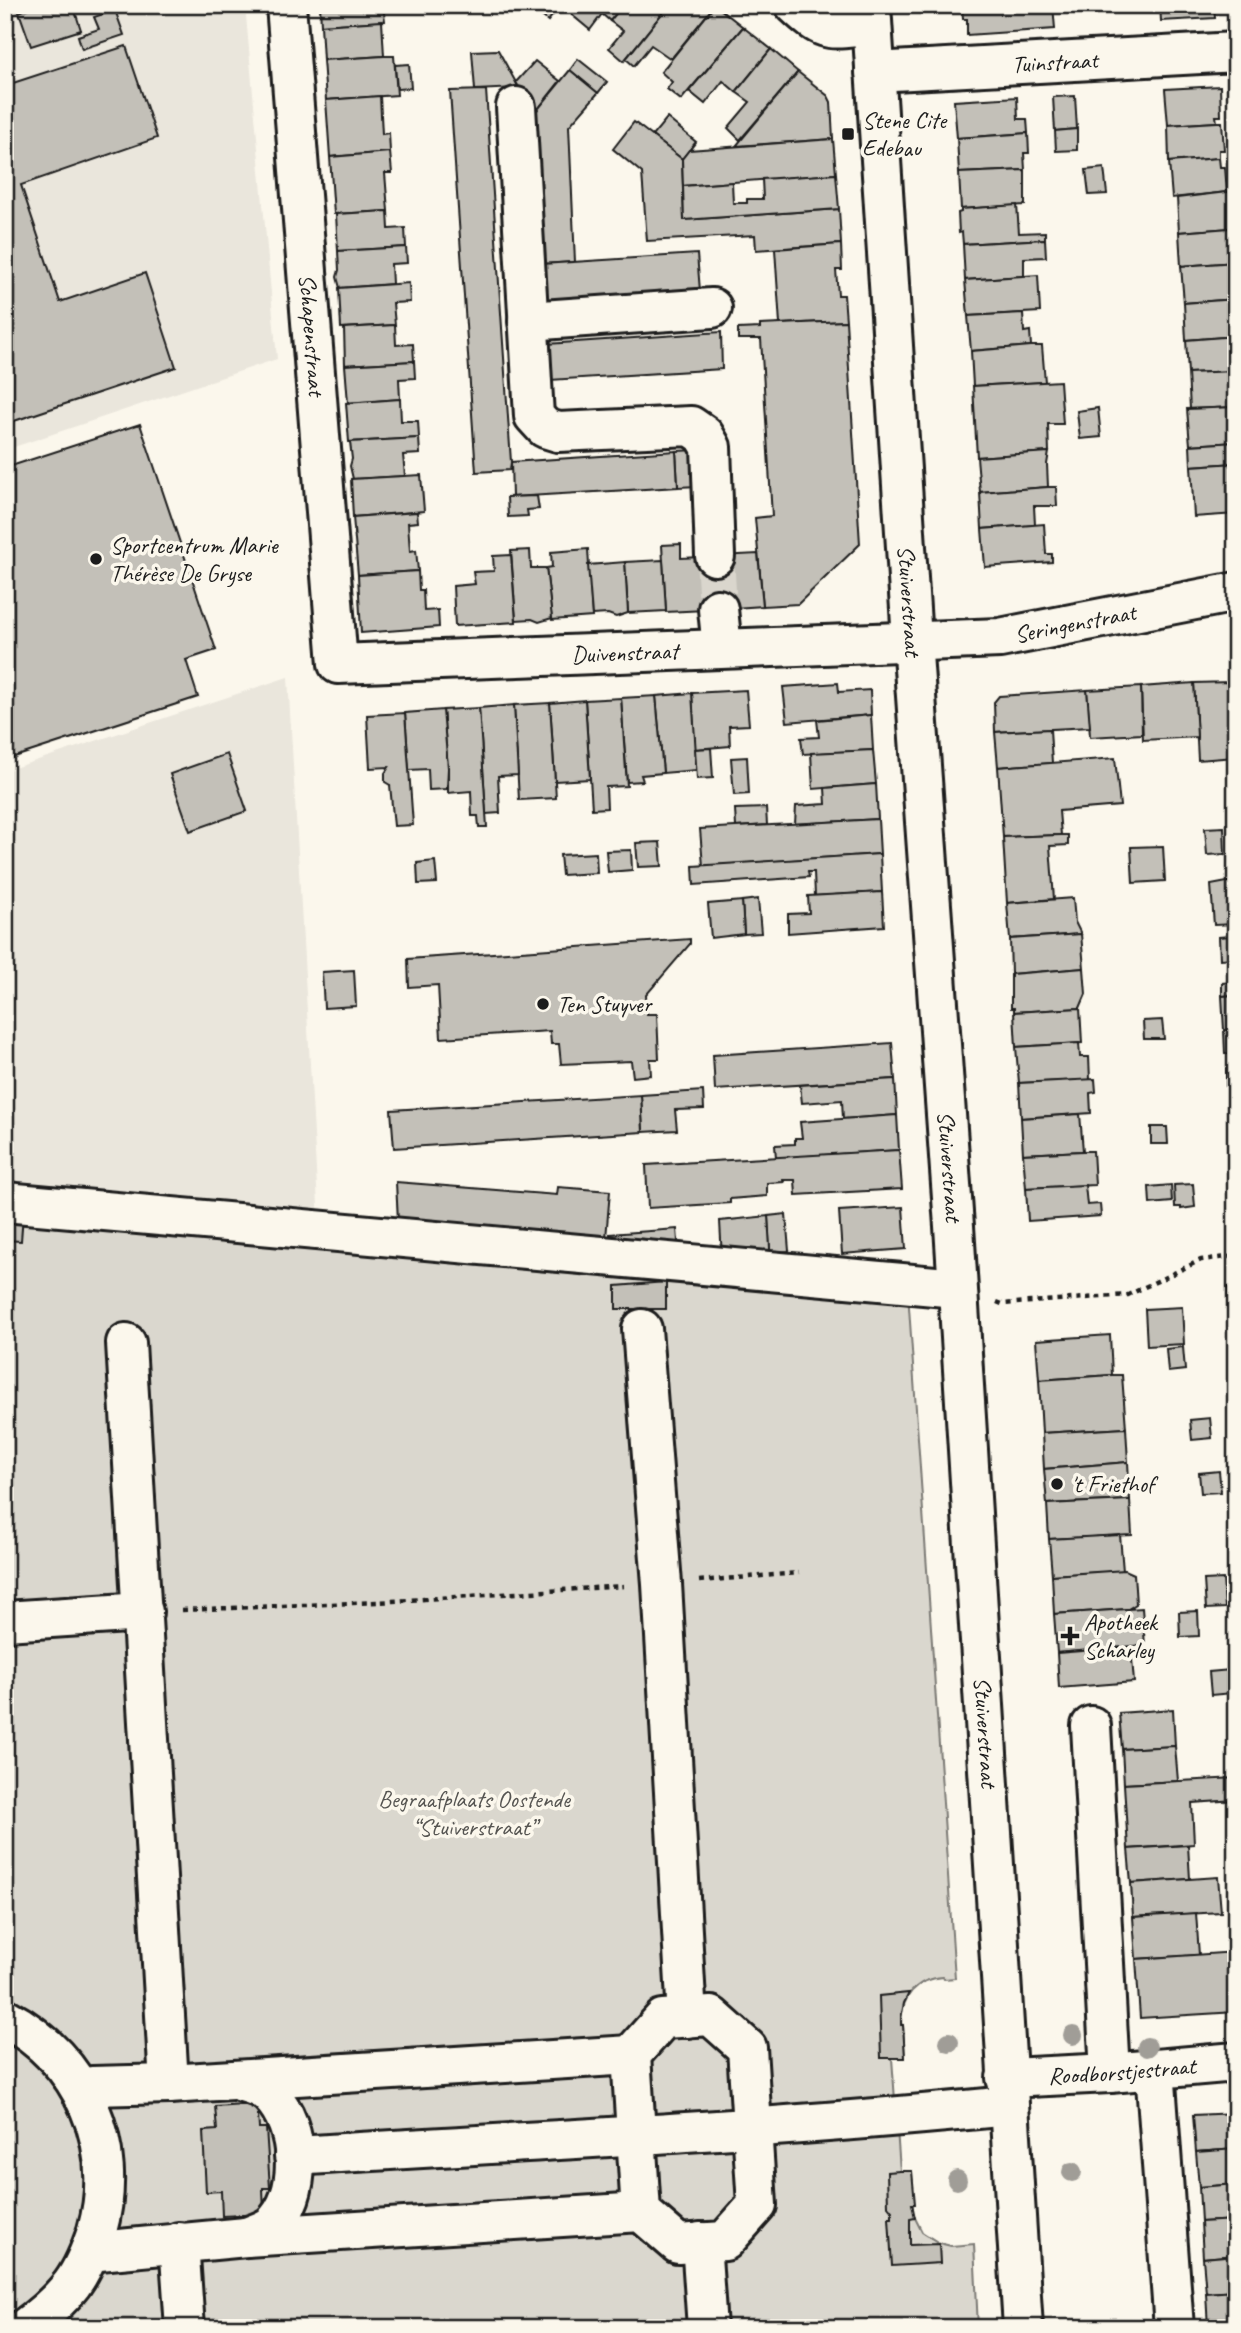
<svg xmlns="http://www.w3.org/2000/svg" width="1241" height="2333" font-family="Caveat,sans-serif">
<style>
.built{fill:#eae6dc}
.green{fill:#dad7ce;stroke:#7b7a75;stroke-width:2}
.building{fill:#c3c0b8;stroke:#1c1c1c;stroke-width:2}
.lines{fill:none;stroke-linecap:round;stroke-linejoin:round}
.minor-tunnel{stroke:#dad6cd;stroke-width:38;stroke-dasharray:38 19;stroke-linecap:butt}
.minor-casing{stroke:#1c1c1c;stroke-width:44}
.path{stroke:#1c1c1c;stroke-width:4.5;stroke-dasharray:5 5;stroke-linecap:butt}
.minor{stroke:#fbf7ec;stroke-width:38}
.tree{fill:#a09d97}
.poi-dot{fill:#1c1c1c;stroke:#fbf7ec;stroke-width:2.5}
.labels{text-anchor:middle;stroke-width:7;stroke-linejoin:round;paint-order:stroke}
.street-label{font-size:24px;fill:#1c1c1c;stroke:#fbf7ec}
.poi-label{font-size:24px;fill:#1c1c1c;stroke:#fbf7ec;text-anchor:start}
.park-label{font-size:24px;fill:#555451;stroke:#fbf7ec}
</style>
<rect width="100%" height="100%" fill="#fbf7ec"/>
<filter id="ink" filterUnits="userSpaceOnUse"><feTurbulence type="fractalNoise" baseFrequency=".0143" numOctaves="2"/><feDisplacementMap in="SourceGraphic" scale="14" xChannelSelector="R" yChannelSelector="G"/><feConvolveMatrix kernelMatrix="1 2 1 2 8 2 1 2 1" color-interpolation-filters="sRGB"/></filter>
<g filter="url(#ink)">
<g class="built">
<path d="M5 5H245L277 359 5 450Z"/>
<path d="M288 677 319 1223 5 1192V771Z"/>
</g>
<path class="green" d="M5 1192 907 1278 955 1978 944 1979 943 1977C916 1979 901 1997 901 2024L903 2025 905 2058H892L900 2171H912L913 2214 922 2232 939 2243 951 2246 974 2244 978 2328H5Z"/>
<g class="building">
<path d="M37 5H73L81 30 31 46 19 12Z"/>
<path d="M320 5H383L385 21 321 25Z"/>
<path d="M534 5H561L548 21 532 8Z"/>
<path d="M580 5H623L610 21 602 14 590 30 572 15Z"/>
<path d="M623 5H669L624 61 609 48 623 31 610 21Z"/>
<path d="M669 5H715L671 59 651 45 634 66 626 59Z"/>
<path d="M715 5 743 27 681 100 667 89 672 82 661 72Z"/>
<path d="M962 5H1053L1055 29 967 35V19H963Z"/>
<path d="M1160 5H1214L1215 18 1161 21Z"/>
<path d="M115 10 124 35 82 49 78 36 99 29 94 17Z"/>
<path d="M382 21 384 56 323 60 321 25Z"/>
<path d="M743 27 771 49 736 92 723 81 705 104 689 91Z"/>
<path d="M126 46 157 138 21 185 60 302 145 273 176 367 5 424V68L10 84Z"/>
<path d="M771 49 798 72 740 140 728 128 750 102 736 92Z"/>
<path d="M498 50 519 88 475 90 472 51Z"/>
<path d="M384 56H394L397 95 326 100 323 60Z"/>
<path d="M578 59 607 82 598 93 570 70Z"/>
<path d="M535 61 560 81 534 114 516 82Z"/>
<path d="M409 64 411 88 397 89 395 65Z"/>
<path d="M570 70 598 93 569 126 575 262 542 264 534 114Z"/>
<path d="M798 72 828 96 831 102 833 139 736 146Z"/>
<path d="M1220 86 1221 116H1216L1217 122 1168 125 1165 89Z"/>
<path d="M486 90 511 462 510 470 476 472 450 91Z"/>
<path d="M380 96 382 134 389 133 390 152 330 157 326 100Z"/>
<path d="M1075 96 1077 129 1055 131 1053 97Z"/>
<path d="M1017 97 1018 119H1027L1028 133 957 138 954 101Z"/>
<path d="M667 118 696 142 682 159 652 136Z"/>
<path d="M634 122 682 159 684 220 839 209 841 244 756 250 755 235 647 241 642 173 613 149Z"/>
<path d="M1217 122H1222L1224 150H1219V158L1169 162 1168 125Z"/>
<path d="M1077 129V150L1056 151 1055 131Z"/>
<path d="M1028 133 1029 153H1024L1025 170 959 173 957 138Z"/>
<path d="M833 139 836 174 683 186 682 159 689 150Z"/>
<path d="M390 152 392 173H385L388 211 334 214 330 157Z"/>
<path d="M1219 158 1220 167H1225L1227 192 1172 198 1169 162Z"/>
<path d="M1104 168 1107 194 1089 195 1086 170Z"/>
<path d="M1025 170V205L961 209 959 173Z"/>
<path d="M836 174 839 209 684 220 683 186 732 182 733 203H747V199H763L762 179Z"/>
<path d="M1227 192H1233L1235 222H1230V228L1179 232 1177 198Z"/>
<path d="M1017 205 1019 233 1045 232V239L963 244 962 232 959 233 958 213 961 212V209Z"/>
<path d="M388 211 389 229 405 228 406 247 338 251 336 214Z"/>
<path d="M1230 228V235H1236V262L1181 266 1179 232Z"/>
<path d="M1045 239 1046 257 1024 258V276L965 280 963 244Z"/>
<path d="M841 244 842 270H836L838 295H844L846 321 780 324 775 249Z"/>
<path d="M406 247 407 263 391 264 392 284 340 288 337 277 339 270 338 251Z"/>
<path d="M697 254 700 291 544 301 542 264Z"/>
<path d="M1236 262V278H1233L1235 299 1184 303 1181 266Z"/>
<path d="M1038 275 1040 312 968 316 965 280Z"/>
<path d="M409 283 410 302 393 303 395 325 341 328 339 288Z"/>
<path d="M1235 299 1236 336 1186 340 1184 303Z"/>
<path d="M1023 313 1024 332 1030 331 1031 346 971 351 968 316Z"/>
<path d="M846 321 860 544 798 604 763 606 755 518 772 516 761 339H738V329L760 328V325Z"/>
<path d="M395 325 396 345 413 344 414 361 345 365 344 328Z"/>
<path d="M721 332 722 369 550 380 547 344Z"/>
<path d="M1236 336V371L1188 373 1186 340Z"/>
<path d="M1031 346H1042L1045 382 973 386 971 351Z"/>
<path d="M414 361 415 378 399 379 400 399 348 403 345 365Z"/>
<path d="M1236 371V407L1190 409 1188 373Z"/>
<path d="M1060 381 1063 424H1048L1049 452 977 457 973 386Z"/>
<path d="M400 399 401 421H418L419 438 349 442 346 403Z"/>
<path d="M1236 407V442L1190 445 1187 409Z"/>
<path d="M1098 408 1101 437 1080 439 1077 411Z"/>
<path d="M140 424 216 650 186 660 198 697 5 760V468Z"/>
<path d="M419 438 420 454 403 455 405 476 353 479 350 466 352 459 350 442Z"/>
<path d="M1236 442V463L1191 466 1190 445Z"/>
<path d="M697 450 698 486 678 487 676 451Z"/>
<path d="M676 451 678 487 512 497 511 462Z"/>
<path d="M1049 452 1047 464 1048 487 980 492 977 457Z"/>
<path d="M1236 463V514L1194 517 1191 466Z"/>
<path d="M421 475 424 511 353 517 351 479Z"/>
<path d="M1048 487H1056L1057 506H1034L1035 525 982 529 980 492Z"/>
<path d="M537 496 539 509 527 510 528 516 508 517 507 497Z"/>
<path d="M417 512 418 522 408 523 410 551 416 550 418 571 358 575 353 517Z"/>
<path d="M1044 524 1046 554H1052V562L985 567 982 529Z"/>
<path d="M681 544V558L701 557 705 610 666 612 662 545Z"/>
<path d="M588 549 592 617 552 620 546 568 552 567 551 552Z"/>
<path d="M530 550 531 568H546L552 618 539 622 532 619 516 620 511 551Z"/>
<path d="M758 554 763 606 705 610 701 557Z"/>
<path d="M511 555 516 622 455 626 453 586 475 584 473 572 494 571 493 556Z"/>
<path d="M663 560 666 611 628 613 625 562Z"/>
<path d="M625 562 628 613 616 617 608 614 592 615 588 565Z"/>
<path d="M418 571 419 590H423L424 611 438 610 439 627 361 633 358 575Z"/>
<path d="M1236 681V736L1234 737 1230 682Z"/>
<path d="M1230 682 1235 757 1198 760 1194 683Z"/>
<path d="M838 683 839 692 870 690 871 715 787 722 783 687Z"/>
<path d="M1194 683 1197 737 1143 740 1141 687Z"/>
<path d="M1141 687 1142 734 1090 737 1087 690Z"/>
<path d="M746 690 749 725 729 726 730 746 695 749 692 693Z"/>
<path d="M1087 690 1090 727 995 732 994 702 999 696Z"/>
<path d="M692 693 697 770 663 773 656 696Z"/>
<path d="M656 696 663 773 641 775 643 781 627 782 621 698Z"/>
<path d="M621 698 627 786 606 787 607 808 592 809 585 700Z"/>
<path d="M585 700 590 779 555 781 550 703Z"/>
<path d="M550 703 556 798 519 800 514 705Z"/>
<path d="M514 705 518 775 498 776 500 813 486 814 479 708Z"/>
<path d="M479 708 487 827H479L478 816H472L471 791 448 793V768L443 710Z"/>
<path d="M443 710 448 768 447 789 429 790 428 769 409 770 405 713Z"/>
<path d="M405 713 413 825 394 826 390 785 385 782V773L389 767 370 768 367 715Z"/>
<path d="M871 715 873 750 803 754 801 738 819 737 817 720Z"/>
<path d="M1050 729 1052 763 998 767 995 732Z"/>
<path d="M711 748 713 778 697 779 695 749Z"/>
<path d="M873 750 876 784 813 789 811 753Z"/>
<path d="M227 754 247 811 190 831 170 774Z"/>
<path d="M747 757 749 794 734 795 731 758Z"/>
<path d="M1115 758 1120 806 1059 811 1061 835 1003 837 998 767Z"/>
<path d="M876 784 878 819 795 824 796 806 826 804 825 788Z"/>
<path d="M766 808 767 825 736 827 735 809Z"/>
<path d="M878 819 880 854 703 866 700 829Z"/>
<path d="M1224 827 1225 854 1207 855 1205 828Z"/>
<path d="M1061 835H1068V845L1050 846 1054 899 1007 903 1003 837Z"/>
<path d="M660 842 662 866 638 867 636 843Z"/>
<path d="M1163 846 1165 881 1133 883 1131 847Z"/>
<path d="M631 850 632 870 608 872 606 851Z"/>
<path d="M596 853 597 873 562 875 560 855Z"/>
<path d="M880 854 882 892 815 896 814 872H808L809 877 694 885 693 866Z"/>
<path d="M435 861 437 883 418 884 417 863Z"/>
<path d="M1227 882H1236V924L1214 925 1211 885Z"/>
<path d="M882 892 884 926 788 933V914L809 913 808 896Z"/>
<path d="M1073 898 1075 922 1081 934 1010 939 1007 903Z"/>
<path d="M758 899 761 933 744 934 742 901Z"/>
<path d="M742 901 744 934 711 938 708 904Z"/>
<path d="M1229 924H1236V958L1220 959 1219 937 1230 936Z"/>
<path d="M1081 934 1084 968 1011 974 1010 939Z"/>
<path d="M690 939V944L646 995 647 1014H657L659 1059H650L651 1075 633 1077 631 1061 561 1064 559 1044H551L550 1031 441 1038 438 985 409 987 408 959Z"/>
<path d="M1232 958H1236V995L1222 996V983L1233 982Z"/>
<path d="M1084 968 1086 994 1080 1008 1014 1012V1008H1011V974Z"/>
<path d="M354 970 356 1006 324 1008 322 972Z"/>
<path d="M1236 995V1030H1224L1222 996Z"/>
<path d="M1080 1008 1082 1043 1016 1047 1014 1012Z"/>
<path d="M1162 1020 1164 1039H1144L1143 1021Z"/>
<path d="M1224 1030H1236V1067H1231L1230 1054H1225Z"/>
<path d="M892 1043 895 1079 715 1090 713 1055Z"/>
<path d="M1079 1043 1080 1057H1089L1090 1080 1019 1083 1016 1047Z"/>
<path d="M1231 1067H1236V1104H1226V1068Z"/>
<path d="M895 1079 897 1115 843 1119 842 1100 802 1103 800 1085Z"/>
<path d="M1095 1079 1096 1092 1090 1093 1091 1113 1021 1118 1019 1083Z"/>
<path d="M703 1091 704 1109 675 1110 677 1130 643 1132 641 1095Z"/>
<path d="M641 1095 643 1132 394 1148 391 1110Z"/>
<path d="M1228 1104H1236V1122L1229 1123Z"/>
<path d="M1080 1114 1083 1151 1023 1154 1021 1118Z"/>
<path d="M897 1115 899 1150 776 1158 775 1145 795 1144V1138H802L800 1122Z"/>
<path d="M1151 1127H1167L1168 1144H1151Z"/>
<path d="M1236 1142V1160L1231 1161 1230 1143Z"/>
<path d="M899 1150 902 1189 796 1195 795 1180H783L784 1182 767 1183V1196L730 1199V1203L648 1208 646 1165Z"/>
<path d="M1083 1151H1093L1095 1185 1026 1188 1023 1154Z"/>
<path d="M1231 1181H1236V1239H1235Z"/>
<path d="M396 1182 557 1195 558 1187 610 1191 606 1238 398 1221Z"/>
<path d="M1193 1184 1195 1207 1181 1209V1207H1175L1174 1185Z"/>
<path d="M1085 1185 1087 1205 1100 1204 1101 1216 1028 1221 1026 1188Z"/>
<path d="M1171 1185 1172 1202 1150 1204 1149 1187Z"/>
<path d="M903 1207 906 1249 842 1254 839 1211Z"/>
<path d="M5 1213 23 1214 21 1241 5 1240Z"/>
<path d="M786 1214 789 1251 770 1253 768 1216Z"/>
<path d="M768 1216 771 1264 722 1259 720 1221Z"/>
<path d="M677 1229 679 1253 611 1249 610 1234Z"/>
<path d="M666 1282V1309H616V1286Z"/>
<path d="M1236 1286V1304H1229L1228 1287Z"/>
<path d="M1182 1307 1184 1344 1147 1346 1145 1309Z"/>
<path d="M1110 1335 1112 1375 1039 1380 1036 1340Z"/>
<path d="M1183 1347 1185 1370 1168 1372 1166 1349Z"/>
<path d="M1112 1375H1122L1126 1428 1042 1433 1039 1380Z"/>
<path d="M1210 1418 1212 1438 1192 1440 1190 1420Z"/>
<path d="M1126 1428 1128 1462 1044 1469 1042 1433Z"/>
<path d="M1128 1462 1130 1500 1047 1504 1044 1469Z"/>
<path d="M1219 1471 1221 1492 1201 1493 1199 1473Z"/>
<path d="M1130 1500 1132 1535 1049 1539 1047 1504Z"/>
<path d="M1120 1535 1123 1571 1052 1575 1049 1539Z"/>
<path d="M1125 1570 1134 1574 1136 1604 1128 1609 1054 1614 1052 1575Z"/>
<path d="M1223 1579 1225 1608 1206 1609 1204 1580Z"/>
<path d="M1142 1608 1145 1645 1057 1653 1054 1614Z"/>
<path d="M1198 1611 1199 1636 1180 1637 1179 1612Z"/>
<path d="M1131 1647 1134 1682 1059 1688 1057 1653Z"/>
<path d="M1230 1670 1232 1693 1211 1695 1209 1672Z"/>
<path d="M1173 1709 1175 1746 1122 1749 1119 1713Z"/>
<path d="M1175 1746 1178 1781 1124 1784 1122 1749Z"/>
<path d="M1236 1778V1800L1192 1803 1194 1844 1128 1849 1124 1784Z"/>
<path d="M1188 1845 1190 1879 1131 1883 1128 1849Z"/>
<path d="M1218 1877 1221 1912 1133 1917 1131 1883Z"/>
<path d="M1196 1913 1199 1955 1136 1959 1133 1917Z"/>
<path d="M1236 1952V2012L1140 2018 1136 1959Z"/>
<path d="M909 1993 904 2003 901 2018V2025H903L905 2058H881L879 1996Z"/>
<path d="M257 2103 259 2128H266L270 2188H263L264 2214 222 2216 221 2191 206 2192 203 2131 217 2130 215 2106Z"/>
<path d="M1236 2113V2149L1196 2152 1193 2115Z"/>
<path d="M1236 2149V2184L1199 2187 1196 2152Z"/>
<path d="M900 2171H912L915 2204H912L915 2218 910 2219V2245L939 2244 940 2263 892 2266 889 2218H892V2211L888 2206 887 2172Z"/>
<path d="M1236 2184V2220L1201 2222 1199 2187Z"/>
<path d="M1236 2220V2255L1203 2258 1201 2222Z"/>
<path d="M1236 2255V2291L1206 2293 1203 2258Z"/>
<path d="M1236 2291V2327L1208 2328 1206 2293Z"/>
</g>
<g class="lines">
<path class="minor-tunnel" d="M715 556 718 609"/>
<defs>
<g id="minor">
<path id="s1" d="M286 5 338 664 1000 638 1236 592"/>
<path d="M795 5C827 35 829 29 871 26"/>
<path id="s2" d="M871 5 912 640 954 1226 1023 2328"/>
<path id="s3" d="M875 72 1236 52"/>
<path d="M516 107 534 416 545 428 558 432 691 426 704 435 711 447 715 556"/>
<path d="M528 321 712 308"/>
<path d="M718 609 722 648"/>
<path d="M5 1202 957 1288"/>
<path d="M642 1329 662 1584 687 2018"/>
<path d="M126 1343 169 2084"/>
<path d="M5 1621 143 1612"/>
<path d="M1091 1726 1110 2073"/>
<path d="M5 2018C83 2059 121 2145 97 2231 91 2249 83 2269 72 2284 59 2301 43 2315 25 2328"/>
<path d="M1155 2069 1174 2328"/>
<path id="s4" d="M1006 2078 1110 2073 1236 2062"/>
<path d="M236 2080C248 2084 261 2086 270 2095 301 2126 305 2196 271 2226 264 2231 254 2234 246 2237"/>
<path d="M82 2090 92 2086 169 2084 631 2055"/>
<path d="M294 2156C532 2141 770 2130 1008 2106"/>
<path d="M179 2242 185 2328"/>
<path d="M701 2242 707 2328"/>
<path d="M92 2247 99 2251 246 2237 641 2212 678 2244 725 2241 757 2205 747 2048 711 2016 663 2019 631 2055 641 2212"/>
</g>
</defs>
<use href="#minor" class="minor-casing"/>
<g class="path">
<path d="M997 1302 1002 1304 1128 1295 1201 1260 1236 1256"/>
<path d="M699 1581 799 1573"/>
<path d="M182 1610 378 1602 624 1586"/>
</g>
<use href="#minor" class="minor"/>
</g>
<g class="tree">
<circle cx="1073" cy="2035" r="10"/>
<circle cx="949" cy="2042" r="10"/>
<circle cx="1147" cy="2047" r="10"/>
<circle cx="1072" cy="2172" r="10"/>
<circle cx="957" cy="2180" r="10"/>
</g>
</g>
<g class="poi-dot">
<rect x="841" y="127" width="14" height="14" rx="3.5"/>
<circle cx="96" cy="559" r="7"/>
<circle cx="543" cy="1004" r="7"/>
<circle cx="1057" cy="1484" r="7"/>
<path d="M1066.5 1625.5h7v7h7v7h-7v7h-7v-7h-7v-7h7z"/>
</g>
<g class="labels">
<g class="street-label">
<text dy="8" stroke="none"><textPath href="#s3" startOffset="180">Tuinstraat</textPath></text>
<text dy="8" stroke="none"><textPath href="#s1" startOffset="331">Schapenstraat</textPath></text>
<text dy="8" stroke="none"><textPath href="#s2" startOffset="597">Stuiverstraat</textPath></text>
<text dy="8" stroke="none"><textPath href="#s1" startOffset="1400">Seringenstraat</textPath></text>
<text dy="8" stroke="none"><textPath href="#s1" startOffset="948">Duivenstraat</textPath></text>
<text dy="8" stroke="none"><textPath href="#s2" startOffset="1164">Stuiverstraat</textPath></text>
<text dy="8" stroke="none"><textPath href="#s2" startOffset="1731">Stuiverstraat</textPath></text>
<text dy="8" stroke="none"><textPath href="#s4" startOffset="116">Roodborstjestraat</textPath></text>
</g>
<g class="poi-label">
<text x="862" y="128">Stene Cite<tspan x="862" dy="28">Edebau</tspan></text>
<text x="110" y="553">Sportcentrum Marie<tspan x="110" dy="28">Thérèse De Gryse</tspan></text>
<text x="557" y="1012">Ten Stuyver</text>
<text x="1071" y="1492">'t Friethof</text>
<text x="1084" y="1630">Apotheek<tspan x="1084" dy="28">Scharley</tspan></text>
</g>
<g class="park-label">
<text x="474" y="1807">Begraafplaats Oostende<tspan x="474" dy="28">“Stuiverstraat”</tspan></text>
</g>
</g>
<rect width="1241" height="2333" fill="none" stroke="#fbf7ec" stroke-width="28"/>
<rect x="14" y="14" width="1213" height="2305" fill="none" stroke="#1c1c1c" stroke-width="2.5" filter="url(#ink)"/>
</svg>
